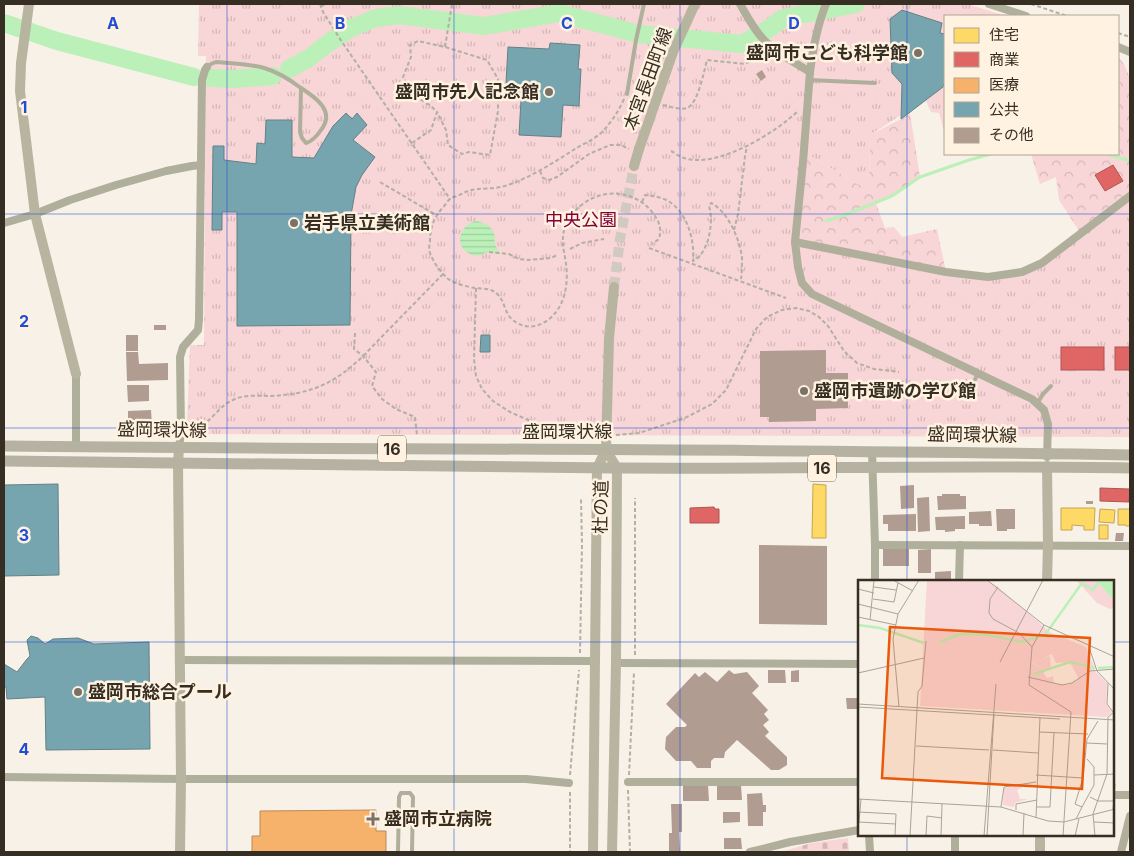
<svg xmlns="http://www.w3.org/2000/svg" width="1134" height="856" font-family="Inter,'Noto Sans JP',sans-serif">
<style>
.grass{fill:url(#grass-tufts)}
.forest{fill:url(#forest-crowns)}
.cemetery{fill:url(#cemetery-stones)}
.water{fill:url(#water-rules)}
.homes{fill:#ffd966;stroke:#c3a652}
.shops{fill:#e06666;stroke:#ad5552}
.health{fill:#f6b26b;stroke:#bc8a55}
.public{fill:#76a5af;stroke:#638185}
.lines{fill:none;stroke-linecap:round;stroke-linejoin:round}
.stream{stroke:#bbf0b8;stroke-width:3}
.river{stroke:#bbf0b8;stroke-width:18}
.building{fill:#b09c91}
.secondary-tunnel{stroke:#d1cac0;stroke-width:10;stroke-dasharray:10 5;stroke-linecap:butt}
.path{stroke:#b3b0a2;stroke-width:2;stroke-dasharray:4 2.5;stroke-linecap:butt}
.lane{stroke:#afaf9b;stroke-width:4}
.street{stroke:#afaf9b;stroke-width:8}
.secondary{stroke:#b7b5a0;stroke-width:10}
.primary{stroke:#b5b2a1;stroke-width:11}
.secondary-bridge{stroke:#b7b5a0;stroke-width:10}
.grid{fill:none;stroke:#1d4ed8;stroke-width:1;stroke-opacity:0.55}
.poi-dot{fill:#7a7267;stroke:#fff2e0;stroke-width:2}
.labels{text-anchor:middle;stroke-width:5;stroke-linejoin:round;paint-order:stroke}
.shield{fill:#fff2e0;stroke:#72695b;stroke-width:1}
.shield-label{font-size:16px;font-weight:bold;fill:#362e22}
.poi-label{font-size:18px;font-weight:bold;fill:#362e22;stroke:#fff2e0;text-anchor:start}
.street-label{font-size:18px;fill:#362e22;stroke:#fff2e0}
.park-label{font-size:18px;fill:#830037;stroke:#fff2e0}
.inset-river{fill:none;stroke:#bbf0b8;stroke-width:2.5}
.inset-road{fill:none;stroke:#aaa398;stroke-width:1}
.view{fill:#e8590c;fill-opacity:0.15;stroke:#e8590c;stroke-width:2.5}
.inset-edge{fill:none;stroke:#362e22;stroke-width:2.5}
.grid-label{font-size:16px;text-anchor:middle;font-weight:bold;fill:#1d4ed8;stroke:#fff2e0;stroke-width:5;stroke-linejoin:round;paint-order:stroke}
</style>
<defs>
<pattern id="grass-tufts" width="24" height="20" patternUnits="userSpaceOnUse" patternTransform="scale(1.25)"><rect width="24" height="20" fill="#f8d5d6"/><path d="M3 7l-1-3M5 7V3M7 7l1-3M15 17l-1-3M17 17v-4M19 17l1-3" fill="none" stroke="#d5b7b7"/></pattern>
<pattern id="forest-crowns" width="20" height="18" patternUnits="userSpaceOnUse" patternTransform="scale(1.25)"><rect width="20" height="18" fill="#f8d5d6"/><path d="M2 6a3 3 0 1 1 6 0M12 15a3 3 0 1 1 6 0" fill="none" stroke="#d5b7b7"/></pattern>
<pattern id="cemetery-stones" width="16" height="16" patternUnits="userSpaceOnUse" patternTransform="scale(1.25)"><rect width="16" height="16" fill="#f8d5d6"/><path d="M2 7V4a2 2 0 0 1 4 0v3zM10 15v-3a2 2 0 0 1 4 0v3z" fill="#d5b7b7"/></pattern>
<pattern id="water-rules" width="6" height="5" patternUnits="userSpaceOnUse" patternTransform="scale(1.25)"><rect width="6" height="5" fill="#bbf0b8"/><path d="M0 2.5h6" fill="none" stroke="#a1ce9e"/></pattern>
</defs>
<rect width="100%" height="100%" fill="#f8f1e7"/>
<path class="grass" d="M199 4H967L1006 16H945V134L939 113 931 112 926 101 935 93 870 135 869 185H859L804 152 797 244 988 277 1042 263 1130 196V437L195 434 187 425 190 345H204L206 56H198Z"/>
<g class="forest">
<path d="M1118 57 1124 64 1130 78V196L1081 234 1059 200 1056 177 1040 184 1031 154H1118Z"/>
<path d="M910 113 920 177 892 196 876 203 885 228 894 227 902 237 937 229 946 272 797 244 804 152 859 185H869L870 135 901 119Z"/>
</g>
<path class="cemetery" d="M848 838 849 852H781L811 843Z"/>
<path class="water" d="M475 221C485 222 494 227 495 238 495 239 494 241 495 242 495 246 498 250 500 253 496 253 491 251 488 252 482 254 480 257 473 255 454 250 457 227 475 221Z"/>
<g class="homes">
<path d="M813 484 826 485V538H812Z"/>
<path d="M1061 508H1095L1094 530H1084V526L1072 525V530H1061Z"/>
<path d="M1100 509 1115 510 1114 523 1099 522Z"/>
<path d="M1118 509H1130V526H1126V525H1118Z"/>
<rect x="1099" y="525" width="9" height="14"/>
</g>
<g class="shops">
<path d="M1113 165 1123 181 1105 191 1095 175Z"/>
<rect x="1061" y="347" width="43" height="23"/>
<rect x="1115" y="347" width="15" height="23"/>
<path d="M1100 488 1130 489 1129 502 1100 501Z"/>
<path d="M714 507 715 509H719V523H690V508Z"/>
</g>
<path class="health" d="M376 810V831H386V852H252V836H260V811Z"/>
<g class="public">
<path d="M902 10 942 23 940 33 945 34V81L943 87 901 119 902 84 892 73 890 19Z"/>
<path d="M550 43 580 45 578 69H581L579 106 563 105 561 137 519 135 521 100 517 99 518 84 506 83 508 47 549 49Z"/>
<path d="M346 113 352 119 357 113 367 125 353 140 375 157 362 175 356 187 351 215 350 325 237 326V212H222V230H212L213 146H224V160L256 164 257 143 265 144 266 120H292V157L314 158 333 126Z"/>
<path d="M481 335H490V352H480Z"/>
<path d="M58 484 59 575 4 576V485Z"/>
<path d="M31 636 38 638 45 644 53 639 78 638 94 644 149 642 150 749 46 750 45 697 7 699 6 687H4V664L17 672 27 659 30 656 27 640Z"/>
</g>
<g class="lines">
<g class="stream">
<path d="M1107 154 1130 161"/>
<path d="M826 221 845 215 892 196 920 177 969 160 991 154"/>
</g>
<g class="river">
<path d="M4 23 57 41 194 77"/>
<path d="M289 69 309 58 327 44 351 28 376 18 399 15 484 26 559 13 639 34 742 44 770 28 783 18 856 4"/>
<path d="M211 78 234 79 273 76"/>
</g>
</g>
<g class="building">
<path d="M762 70 766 77 761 81 756 74Z"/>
<rect x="154" y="325" width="12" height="5"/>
<rect x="126" y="335" width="12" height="16"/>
<path d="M826 350V373H848V408L816 409V421L769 422V417H760V351Z"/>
<path d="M126 352H138L139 364 168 363V380L127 381Z"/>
<path d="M127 385H149V401L128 402Z"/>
<path d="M151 410 152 426H128V411Z"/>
<path d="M914 485V508L901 509 900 486Z"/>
<path d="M942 494H960V496H966V509L938 510 937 496H942Z"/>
<path d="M929 497 930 531 918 532 917 498Z"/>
<rect x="1086" y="501" width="7" height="3"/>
<path d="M996 509H1015V529H1007V531H997Z"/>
<path d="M991 511 992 526H979V524H969V512Z"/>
<path d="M916 514V531H888V524H883V515Z"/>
<path d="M965 516V529H955V531L945 532V530H936L935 517Z"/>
<path d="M1116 533H1124L1123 541H1115Z"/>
<path d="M759 545 827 546V625L759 624Z"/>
<rect x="883" y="549" width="26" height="17"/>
<path d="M931 549V573H918V550Z"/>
<path d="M951 571V581H935V572Z"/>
<path d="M729 670 734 674 747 672 759 686 752 693 768 710 764 714 769 720 763 725 769 732 765 736 787 757V765L779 770H771L737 740 725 752 724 758H714L711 761V768H697L691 761H676L665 749 666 737 676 727H685L687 725 666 704 695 673 699 677 705 672 717 682Z"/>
<path d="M768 670H785L786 683H768Z"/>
<path d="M799 670V682H791V671Z"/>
<path d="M846 698H859V709H847Z"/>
<path d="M708 785 709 801H683V786Z"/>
<path d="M717 785H741L742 800H717Z"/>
<path d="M762 793 763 805H766V812H763V826H748L747 794Z"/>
<path d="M671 804H682V832H679L680 852H669V833H672Z"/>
<path d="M723 812H740V822L723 823Z"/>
<path d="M724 838H741L742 849H724Z"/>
</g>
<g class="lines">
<path class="secondary-tunnel" d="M614 287 620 239 634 166"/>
<g class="path">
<path d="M320 4 323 12 342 42 450 199"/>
<path d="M1031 4 1067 16"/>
<path d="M321 6 326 4"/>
<path d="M1118 33 1130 37"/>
<path d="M445 47 452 4"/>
<path d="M632 95 647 100"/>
<path d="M624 99C618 112 611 123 601 133 593 140 583 144 575 149 553 163 530 178 505 186 494 189 482 188 471 190 466 191 462 194 457 196 455 197 452 197 450 199 448 200 447 203 445 205 435 216 430 225 430 242 429 245 429 249 430 253 433 262 440 271 447 278 452 283 468 287 475 288 481 289 488 288 493 291 504 297 503 307 509 316 517 326 531 330 543 323 564 312 569 286 566 264 565 255 562 246 563 238 563 228 569 218 575 211 596 188 632 187 652 212 659 221 662 227 659 239L652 244"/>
<path d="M663 105C671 107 680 110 687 108 698 104 704 71 707 60L745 64 757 57H770"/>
<path d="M412 143 431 130 437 112 431 106 415 96 403 77 411 57 410 45 418 41 445 47 487 60 498 79V111L490 155 469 152 462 154 448 145 446 130 437 112"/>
<path d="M671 151C675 153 680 157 684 158 717 169 775 133 798 111"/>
<path d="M540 171 543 178 549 180 557 177 589 154 610 145H621L629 149"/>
<path d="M380 182 436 215"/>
<path d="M642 202 645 195C653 196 661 197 668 201 687 212 695 240 693 261 709 253 714 222 709 206L711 203C728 211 740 240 742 258 742 265 742 272 741 279"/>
<path d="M734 230 738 214 745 156 747 146"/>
<path d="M649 248 786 298"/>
<path d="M570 249 582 243 604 239"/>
<path d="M489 252 509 254 519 259 528 260 551 258 557 255"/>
<path d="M476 288 474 359 476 376 482 389 493 401 510 412 535 423 560 432 581 436H596"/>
<path d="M355 333 354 349 363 356 376 372 372 386 382 399 396 409 415 417 417 435"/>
<path d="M190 430C212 425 216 407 233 400 244 394 259 396 271 396 311 394 334 384 363 356L445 272"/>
<path d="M616 435 639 433 685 418 712 404 726 390 756 329 767 317 782 310 796 308 809 311 819 317 828 326 844 351 857 363 874 369 899 372"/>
<path d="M580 653 582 545 581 498"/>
<path d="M635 655V498"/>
<path d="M570 775 579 670"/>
<path d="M629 775 634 672"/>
<path d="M628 790 630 852"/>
<path d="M570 792V852"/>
</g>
<g class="lane">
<path d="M207 67 211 64 216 62C255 65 269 64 301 88"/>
<path d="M809 80 875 83"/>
<path d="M301 88C315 97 336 111 321 130 317 136 313 141 306 143L302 138 300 132Z"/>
<path d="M627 94 636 40 644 4"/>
<path d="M973 384 978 373"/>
<path d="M1037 404 1043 394 1051 386"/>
<path d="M398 852 399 797 401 793H410L413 797 412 852"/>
</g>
<g class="street">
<path d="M740 4C747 16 754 30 764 40 777 53 794 62 810 72L803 162 795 242 798 267 802 283 812 294 1032 399 1044 410 1048 424 1047 457"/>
<path d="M989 4 1026 16"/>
<path d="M1118 47 1130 52"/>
<path d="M810 72C813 48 817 26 826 4"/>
<path d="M4 223 35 214 70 200 116 185 166 171 192 166 201 165"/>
<path d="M795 242 946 272 988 277 1022 272 1042 263 1130 196"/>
<path d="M76 447V374"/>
<path d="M179 448 181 432 180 357 183 347 198 330 199 320 202 80 205 70 207 67"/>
<path d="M872 451 875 545V581"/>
<path d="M875 545 1130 546"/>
<path d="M959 581 960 545"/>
<path d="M180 660 595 661"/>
<path d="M616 663 859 664"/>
<path d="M4 777 181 779H526L569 783"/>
<path d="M628 782H859"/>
<path d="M1113 795H1130"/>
<path d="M869 835 870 852"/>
<path d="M955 835V852"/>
<path d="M750 852 790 842 859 830"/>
<path d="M1121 852 1130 816"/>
</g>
<g class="secondary">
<path d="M29 4 21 63 20 91 35 214 76 374"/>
<path d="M634 166 639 149"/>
<path d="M179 448 178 463 181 779 180 852"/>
<path d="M606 450 617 468 616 663 612 852"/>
<path d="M1047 581 1048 545 1047 466"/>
<path d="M593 852 597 468 606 450 609 338 614 287"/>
<path d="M1040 852V835"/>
</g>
<g class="primary">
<path d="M4 446C379 450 755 448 1130 455"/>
<path d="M4 461C209 463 415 467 621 468 791 469 960 465 1130 468"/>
</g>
<path class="secondary-bridge" d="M639 149 673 52 695 4"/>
</g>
<path class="grid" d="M227 4V852M454 4V852M680 4V852M907 4V581M4 214H1130M4 428H1130M4 642H859M1113 642H1130M907 835V852"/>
<g class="poi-dot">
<circle cx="918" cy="53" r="5"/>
<circle cx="549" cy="92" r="5"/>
<circle cx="294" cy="223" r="5"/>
<circle cx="804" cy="391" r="5"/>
<circle cx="78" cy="692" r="5"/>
<path d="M370.5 811.5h5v5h5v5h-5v5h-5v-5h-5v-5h5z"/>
</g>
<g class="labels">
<g class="shield">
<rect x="378" y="435.5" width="28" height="27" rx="4"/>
<rect x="808" y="454.5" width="28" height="27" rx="4"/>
</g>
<g class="shield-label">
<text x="392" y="455">16</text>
<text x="822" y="474">16</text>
</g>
<g class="poi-label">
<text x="908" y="59" text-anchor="end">盛岡市こども科学館</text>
<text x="539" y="98" text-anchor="end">盛岡市先人記念館</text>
<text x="304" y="229">岩手県立美術館</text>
<text x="814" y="397">盛岡市遺跡の学び館</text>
<text x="88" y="698">盛岡市総合プール</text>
<text x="384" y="825">盛岡市立病院</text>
</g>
<g class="street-label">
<text transform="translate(648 79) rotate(-70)" y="6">本宮長田町線</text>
<text transform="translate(162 430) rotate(1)" y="6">盛岡環状線</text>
<text x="567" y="438">盛岡環状線</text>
<text transform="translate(972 435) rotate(1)" y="6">盛岡環状線</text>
<text transform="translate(601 507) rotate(-89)" y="6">杜の道</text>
</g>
<g class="park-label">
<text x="581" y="226">中央公園</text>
</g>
</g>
<g transform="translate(858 580)">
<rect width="256" height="256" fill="#f8f1e7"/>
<path d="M69 0H128L140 7 193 53 214 61 212 82 198 83 194 74 184 79V88L173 82 171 94 196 104 210 105 232 91H237L249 103 248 124 254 132 248 137 62 126Z" fill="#f8d5d6"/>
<path d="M99 0H128L140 7 132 19 131 30 121 10ZM218 0H238L256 18V28L252 29 239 23ZM214 61 228 67 237 89 221 99 208 75ZM192 76 193 87 185 92 189 98 195 96 196 104 170 98 172 82 184 88V79Z" fill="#f8d5d6"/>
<path d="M174 203 159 210 162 219H170L157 223 156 227 145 225 146 208Z" fill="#f8d5d6"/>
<path d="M238 0H256V18L251 15Z" fill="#bbf0b8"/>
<path class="inset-river" d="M0 45 22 48 66 63M82 62 102 54 131 55 163 62 187 55 224 3 235 10 242 0M240 88 255 87M176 94 212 82 237 88"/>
<path class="inset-road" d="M35 0 55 11M129 0 186 45 257 77M16 7 38 10M140 7 132 19 131 33 135 39 161 53 174 67 171 105 213 132 205 256M0 9 16 13M15 19 36 22 40 3M0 24 40 34M0 37 38 45M12 40 16 0M174 67 186 45M231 67 239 91 257 110M142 82 185 0M0 93 66 78M170 97 204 105 214 103 232 91 257 89M250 103 249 124 255 132M0 124 257 140M0 127 202 139M41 127 35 59 40 34 61 0M181 152 230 154M229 163 249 164M58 166 131 170M135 170 180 173M178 195 225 198M236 195 257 194M232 217 240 221H255M0 219 143 227 190 241 206 242 257 229M143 227 146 207 178 202M179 227H192L196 152M224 227 236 205V187L229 179M158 230V224L179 220M255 230 257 204M0 232 38 234 37 256M178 238 182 137M218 239 224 227 217 224 225 198 229 159 240 141M0 242 38 244M1 242 3 219M236 242 257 243M52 256 60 112 64 106 68 61M68 256 69 236 84 238M83 256 84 224M126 256 138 104M129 256 136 134M165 256 166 233M217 256 221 239M237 256 235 234 249 194 250 137 257 131"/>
<path class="view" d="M32 47 232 58 224 209 24 198Z"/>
<rect width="256" height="256" class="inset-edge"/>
</g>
<g class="grid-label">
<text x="113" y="29">A</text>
<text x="340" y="29">B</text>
<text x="567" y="29">C</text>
<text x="794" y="29">D</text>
<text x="24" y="113">1</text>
<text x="24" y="327">2</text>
<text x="24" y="541">3</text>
<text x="24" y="755">4</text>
</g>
<rect width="1134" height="856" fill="none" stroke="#362e22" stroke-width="10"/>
<rect x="944" y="15" width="175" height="140" fill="#fff2e0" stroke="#afa494"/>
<rect x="954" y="28" width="25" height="15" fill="#ffd966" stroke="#afa494"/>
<text x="989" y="40" font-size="15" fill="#362e22">住宅</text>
<rect x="954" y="52" width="25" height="15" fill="#e06666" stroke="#afa494"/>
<text x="989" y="65" font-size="15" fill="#362e22">商業</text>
<rect x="954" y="78" width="25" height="15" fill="#f6b26b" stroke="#afa494"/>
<text x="989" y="90" font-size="15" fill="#362e22">医療</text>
<rect x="954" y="102" width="25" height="15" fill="#76a5af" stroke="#afa494"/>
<text x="989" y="115" font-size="15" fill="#362e22">公共</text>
<rect x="954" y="128" width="25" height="15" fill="#b09c91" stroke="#afa494"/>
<text x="989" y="140" font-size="15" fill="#362e22">その他</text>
</svg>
